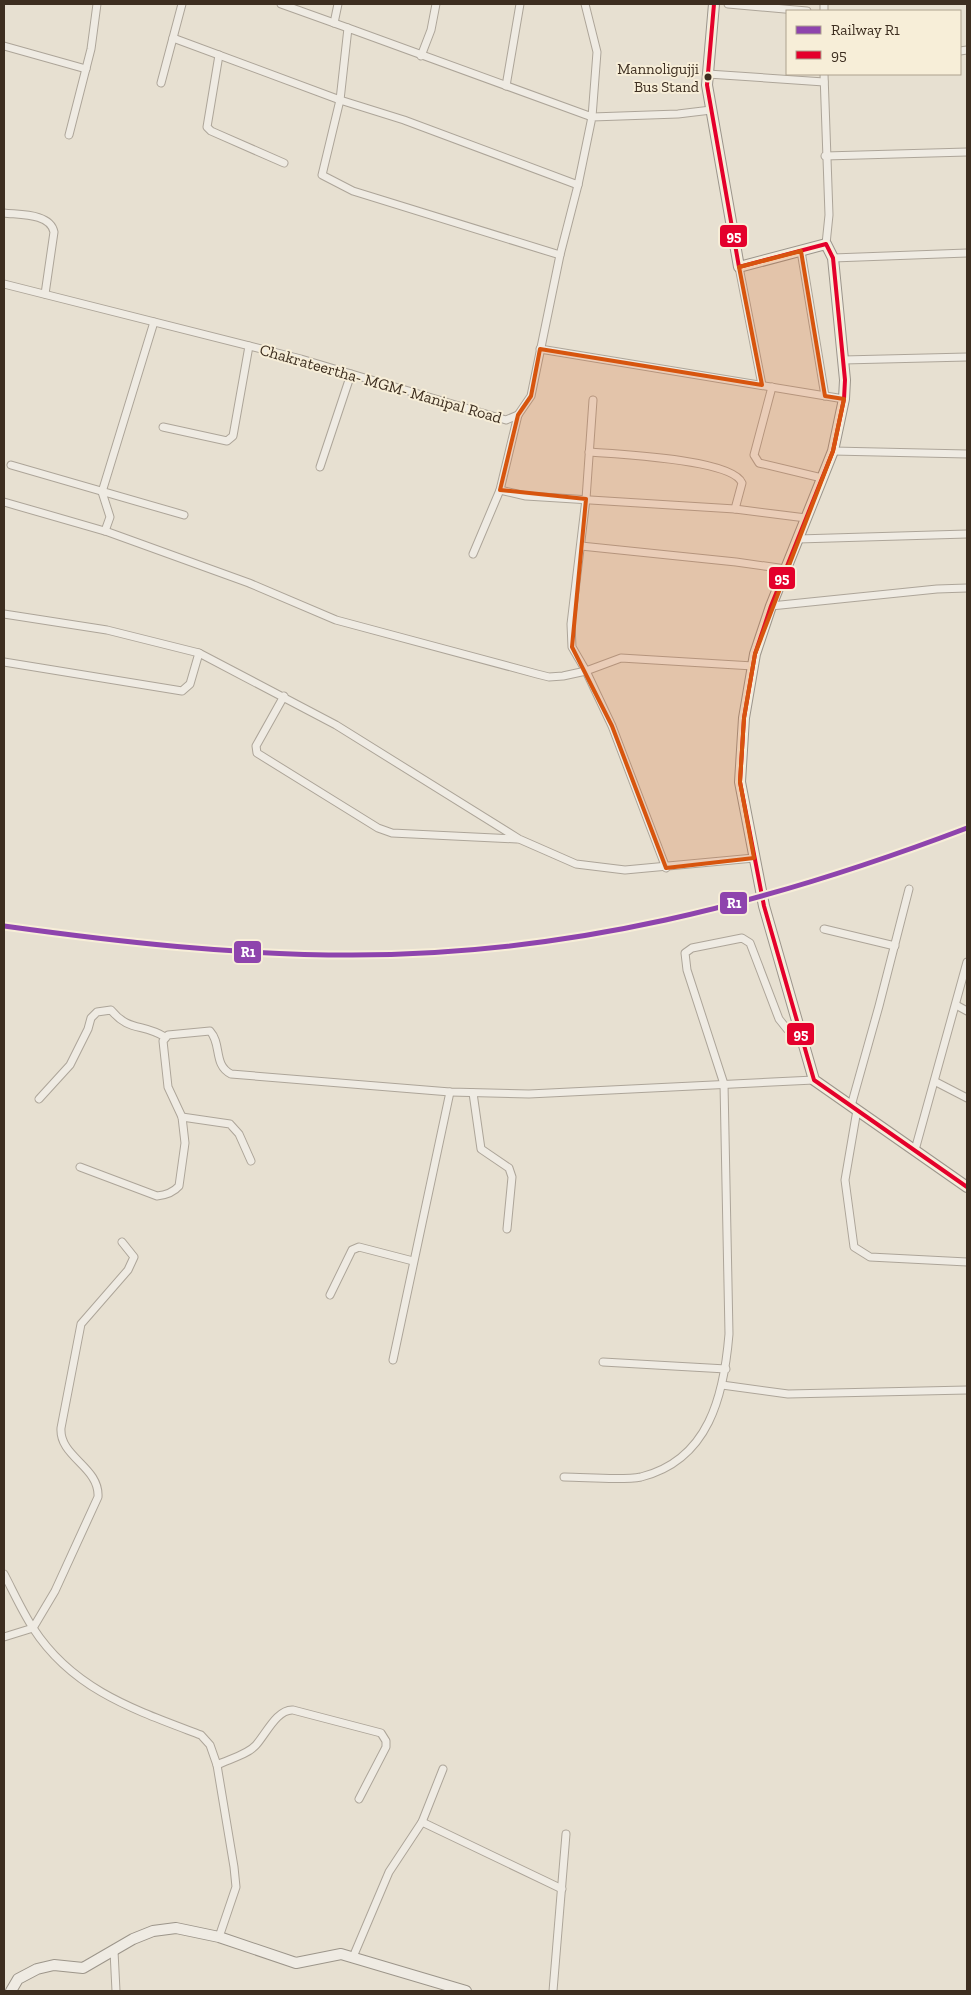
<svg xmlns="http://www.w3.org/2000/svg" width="971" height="1995" font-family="'Zilla Slab',serif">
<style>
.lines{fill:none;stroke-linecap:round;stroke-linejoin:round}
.street-casing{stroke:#ada599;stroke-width:9}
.secondary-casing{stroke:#9c958a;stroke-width:12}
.street{stroke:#efebe3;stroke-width:7}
.secondary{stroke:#efebe3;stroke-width:10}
.bus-1-casing{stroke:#f7eed8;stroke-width:8}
.bus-1{stroke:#e4002b;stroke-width:4}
.rail-1-casing{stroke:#f7eed8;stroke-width:9}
.rail-1{stroke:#8e44ad;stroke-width:5}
.marked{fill:#d7550e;fill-opacity:0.2;stroke:#d7550e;stroke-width:4;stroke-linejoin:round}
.bus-dot{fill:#3d2e20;stroke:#f7eed8;stroke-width:2}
.labels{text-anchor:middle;stroke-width:4;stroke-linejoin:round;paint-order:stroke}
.bus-label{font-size:15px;fill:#3d2e20;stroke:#f7eed8;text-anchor:end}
.street-label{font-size:16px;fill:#3d2e20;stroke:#f7eed8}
.line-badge{stroke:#f7eed8;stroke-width:2}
.badge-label{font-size:14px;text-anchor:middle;font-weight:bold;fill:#fff}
</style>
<rect width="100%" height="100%" fill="#e7e0d1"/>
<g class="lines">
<defs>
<g id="street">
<path d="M281 4 348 28"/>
<path d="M728 4 807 11"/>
<path d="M824 11V4"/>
<path d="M334 23 338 4"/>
<path d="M173 38 340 100 348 28 592 117 597 52 585 4"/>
<path d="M4 46 86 69"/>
<path d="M960 51 967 50"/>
<path d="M219 55 207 127 211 131 284 163"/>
<path d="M421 56 431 30 436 4"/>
<path d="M708 74 824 82"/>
<path d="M824 74 829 215 826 244"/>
<path d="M161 83 182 4"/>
<path d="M506 86 520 4"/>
<path d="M69 135 91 49 97 4"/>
<path d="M825 156 967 152"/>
<path d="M4 213C19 215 50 213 54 232L45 294"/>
<path d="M801 251 825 396"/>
<path d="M560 255 578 185"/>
<path d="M833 258 967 253"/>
<path d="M739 267 762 385"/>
<path d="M4 284 301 359 506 420 518 415 531 396 560 255 353 191 322 175 340 100 404 120 578 185 592 117 678 114 711 110"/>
<path d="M540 349 844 399"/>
<path d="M843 360 967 357"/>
<path d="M772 387 754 455 759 463 822 478"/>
<path d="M593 400 586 499 571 624 572 647 586 671 612 726 666 868"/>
<path d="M163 427 227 441 233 436 249 346"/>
<path d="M833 451 967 454"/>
<path d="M589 452C616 454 733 459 742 483L735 509"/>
<path d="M11 465 184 515"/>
<path d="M320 467 351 374"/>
<path d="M500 490 526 496 735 509 806 518"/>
<path d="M4 502 108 532 249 583 336 620 537 674 549 677 563 676 586 671 621 658 753 666"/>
<path d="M105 531 110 517 102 492 154 322"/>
<path d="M798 539 967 534"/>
<path d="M581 546 736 562 786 569"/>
<path d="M473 554 500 490 518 415"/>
<path d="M771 606 937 589 967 588"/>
<path d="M4 614 107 630 199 653 336 725 519 839 576 864 625 870 754 858"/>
<path d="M4 662 182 691 190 684 199 653"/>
<path d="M284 696 256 746 257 753 378 828 392 833 517 839"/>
<path d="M824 929 895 946"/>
<path d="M956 1005 967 1011"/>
<path d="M936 1082 967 1098"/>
<path d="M473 1093 481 1149 509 1168 512 1177 507 1229"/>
<path d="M39 1099 70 1065 88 1029 91 1018 97 1012 111 1010C129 1032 142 1023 165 1037"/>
<path d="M851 1106 879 1006 909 889"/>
<path d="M857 1110 845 1180 854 1247 870 1257 967 1262"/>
<path d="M182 1117 230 1124 239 1134 251 1161"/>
<path d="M915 1150 967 962"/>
<path d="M80 1167 157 1196C166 1195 173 1193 179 1186L185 1143 182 1117 168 1087 163 1041 168 1035 210 1031C222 1044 213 1065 231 1074L450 1092 529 1094 814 1080"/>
<path d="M330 1295 352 1250 359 1247 413 1261"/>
<path d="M393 1360 450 1092"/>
<path d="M603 1362 726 1369"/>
<path d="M722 1385 788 1394 967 1390"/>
<path d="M564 1477C585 1477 621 1481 641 1477 709 1460 724 1395 729 1334L724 1084 687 970 685 953 692 948 742 938 750 943 779 1019 787 1029 802 1039"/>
<path d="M4 1574C13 1591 22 1611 33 1628 73 1690 135 1710 201 1735L210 1745 217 1765 234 1867 236 1887 219 1937"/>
<path d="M4 1637 33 1628 55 1591 98 1497C100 1467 59 1457 61 1428L81 1324 128 1270 134 1257 122 1242"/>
<path d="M217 1765C229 1759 247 1755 256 1745 266 1734 277 1709 293 1710L381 1733 386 1741V1747L359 1799"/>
<path d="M422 1822 562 1889"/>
<path d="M114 1951 116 1991"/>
<path d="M353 1957 389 1872 422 1822 443 1769"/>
<path d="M553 1991 566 1834"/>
</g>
<g id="secondary">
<path d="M714 4 707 85 739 267 826 244 833 258 845 380 844 399 833 451 771 606 755 654 744 718 740 782 764 906 814 1080 967 1187"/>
<path d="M11 1991 18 1979 37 1969 54 1965 83 1968 133 1939 153 1931 176 1928 219 1937 296 1963 341 1954 466 1991"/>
</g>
</defs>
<use href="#street" class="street-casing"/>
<use href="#secondary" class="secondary-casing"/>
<use href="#street" class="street"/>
<use href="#secondary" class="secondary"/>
<defs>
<path id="bus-1" d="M714 4 707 85 739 267 826 244 833 258 845 380 844 399 833 451 771 606 755 654 744 718 740 782 764 906 814 1080 967 1187"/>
</defs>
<use href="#bus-1" class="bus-1-casing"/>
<use href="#bus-1" class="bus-1"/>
<defs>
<path id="rail-1" d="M4 926C119 942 235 955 352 955 568 955 767 904 967 828"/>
</defs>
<use href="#rail-1" class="rail-1-casing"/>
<use href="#rail-1" class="rail-1"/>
</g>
<path class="marked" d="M801 251 825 396 844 399 833 451 755 654 744 718 740 782 754 858 666 868 612 726 572 647 586 499 500 490 518 415 531 396 540 349 762 385 739 267Z"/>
<circle class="bus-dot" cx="708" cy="77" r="4.5"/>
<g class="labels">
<g class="bus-label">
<text x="699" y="74">Mannoligujji<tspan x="699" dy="18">Bus Stand</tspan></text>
</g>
<g class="street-label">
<text transform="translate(381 383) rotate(16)" y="6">Chakrateertha- MGM- Manipal Road</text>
</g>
</g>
<g class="line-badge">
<rect x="719" y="224" width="29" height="24" rx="5" fill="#e4002b"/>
<rect x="768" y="566" width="28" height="24" rx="5" fill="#e4002b"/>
<rect x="719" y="891" width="29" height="24" rx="5" fill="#8e44ad"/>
<rect x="233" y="940" width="29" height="24" rx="5" fill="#8e44ad"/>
<rect x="786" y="1022" width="29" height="24" rx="5" fill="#e4002b"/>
</g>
<g class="badge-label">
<text x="734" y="241">95</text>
<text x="782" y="583">95</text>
<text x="734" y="908">R1</text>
<text x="248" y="957">R1</text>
<text x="801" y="1039">95</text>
</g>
<rect width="971" height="1995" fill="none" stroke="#3d2e20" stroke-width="10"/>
<rect x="786" y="10" width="175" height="65" fill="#f7eed8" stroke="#ada18e"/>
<rect x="796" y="26" width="25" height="8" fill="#8e44ad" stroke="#ada18e"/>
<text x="831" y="35" font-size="15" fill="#3d2e20">Railway R1</text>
<rect x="796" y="51" width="25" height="8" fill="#e4002b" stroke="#ada18e"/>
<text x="831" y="60" font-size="15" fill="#3d2e20">95</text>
</svg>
